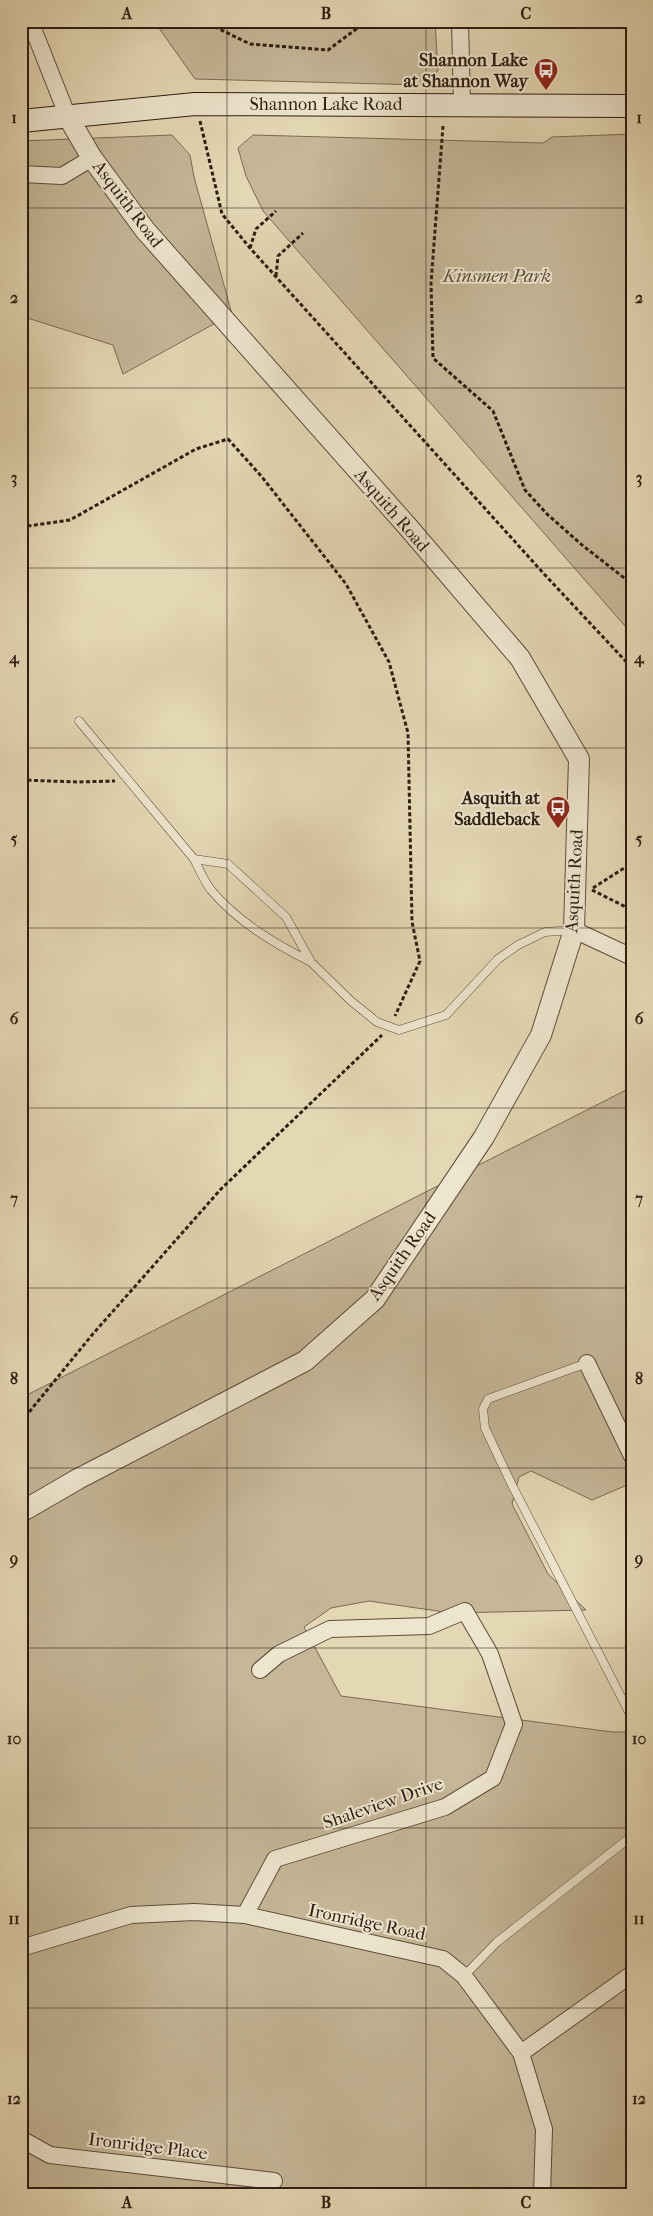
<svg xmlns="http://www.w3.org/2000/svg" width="653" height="2216" font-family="'IM FELL French Canon',serif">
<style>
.green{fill:#c5b798;stroke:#7a6a55}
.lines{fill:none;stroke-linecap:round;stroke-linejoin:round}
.service-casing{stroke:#5c4c3a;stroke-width:9}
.minor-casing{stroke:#5c4c3a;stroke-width:18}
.tertiary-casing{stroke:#5c4c3a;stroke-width:22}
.secondary-casing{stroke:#2e1d12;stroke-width:24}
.path{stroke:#2e1d12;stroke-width:3;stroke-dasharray:4 2.5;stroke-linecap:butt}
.service{stroke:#ede5ce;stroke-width:8}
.minor{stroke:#ede5ce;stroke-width:16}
.tertiary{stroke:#ede5ce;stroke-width:20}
.secondary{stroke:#ede5ce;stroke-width:22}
.grid{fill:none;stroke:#2e1d12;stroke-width:1;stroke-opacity:0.55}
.labels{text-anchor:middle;stroke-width:4;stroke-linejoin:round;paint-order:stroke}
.poi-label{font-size:18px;font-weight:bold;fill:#2e1d12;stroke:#ede5ce;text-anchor:end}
.street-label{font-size:18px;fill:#2e1d12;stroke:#ede5ce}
.park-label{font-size:18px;font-style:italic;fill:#5b4b3a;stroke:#ede5ce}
.neatline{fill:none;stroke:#2e1d12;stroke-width:2}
.grid-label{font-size:16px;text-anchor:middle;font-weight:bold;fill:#2e1d12}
</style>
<rect width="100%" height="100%" fill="#e4d7b4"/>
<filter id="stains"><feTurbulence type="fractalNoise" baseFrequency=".004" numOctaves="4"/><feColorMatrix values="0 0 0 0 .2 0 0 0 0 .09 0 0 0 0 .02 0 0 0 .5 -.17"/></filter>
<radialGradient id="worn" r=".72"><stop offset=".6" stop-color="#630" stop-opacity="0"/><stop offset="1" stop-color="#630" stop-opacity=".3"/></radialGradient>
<g class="green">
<path d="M154 21H293L315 27 319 21H435L438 71 423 85 195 79Z"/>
<path d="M632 134V634L263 211 246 176 238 148 253 135 543 143 552 137Z"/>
<path d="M172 135 190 155 194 177 232 314 123 374 113 345 21 316V141Z"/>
<path d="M632 1087V1483L592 1500 531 1471 519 1477 512 1504 548 1574 586 1610 451 1613 369 1601 331 1608 304 1627 341 1696 612 1732H632V2195H21V1398Z"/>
</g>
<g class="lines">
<defs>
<g id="service">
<path d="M79 721 194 859"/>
<path d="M311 962C275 944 238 922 211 890 204 881 199 869 194 859L228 864 286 917 311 962 351 1001 377 1022 399 1030 446 1015 498 959 518 945 545 932 572 930"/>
<path d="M587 1363 488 1399 483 1409 485 1428 511 1483 632 1718"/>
<path d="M464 1976 497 1942 632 1836"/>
</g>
<g id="minor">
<path d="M30 21 68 117"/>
<path d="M460 21 462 103"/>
<path d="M21 174 62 176 92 158"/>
<path d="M574 930 632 957"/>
<path d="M587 1363 632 1456"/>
<path d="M245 1915 275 1859 445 1807 493 1778 514 1724 490 1654 465 1611 429 1626 330 1629 279 1654 260 1670"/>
<path d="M21 1948 131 1915 194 1912 245 1915 443 1959 464 1976 521 2053 544 2129 542 2195"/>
<path d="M521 2053 632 1974"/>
<path d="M21 2139 50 2155 274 2181"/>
</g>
<path id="tertiary" d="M21 1512 78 1479 305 1361 375 1299 484 1137 541 1035 574 930 579 759 520 658 408 527 145 230 92 158 68 117"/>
<path id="secondary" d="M21 121 195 104 632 106"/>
</defs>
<use href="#service" class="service-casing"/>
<use href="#minor" class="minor-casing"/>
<use href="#tertiary" class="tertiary-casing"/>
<use href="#secondary" class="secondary-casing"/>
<g class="path">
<path d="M203 21 250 44 328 50 367 21"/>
<path d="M200 121 222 214 250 248 545 575 632 668"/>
<path d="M443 126 431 283 433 358 493 411 525 490 547 514 582 545 632 584"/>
<path d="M250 248 256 229 276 211"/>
<path d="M276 276 278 256 303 233"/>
<path d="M21 527 70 520 196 449 228 439 262 477 346 584 389 662 408 733 412 922 420 961 395 1016"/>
<path d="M21 780 78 782 115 781"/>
<path d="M593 888 632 863"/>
<path d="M592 890 632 910"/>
<path d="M21 1422 92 1335 221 1189 382 1035"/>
</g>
<use href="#service" class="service"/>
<use href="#minor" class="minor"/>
<use href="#tertiary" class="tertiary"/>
<use href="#secondary" class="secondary"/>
</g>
<path class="grid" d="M227 21V2195M426 21V2195M21 208H632M21 388H632M21 568H632M21 748H632M21 928H632M21 1108H632M21 1288H632M21 1468H632M21 1648H632M21 1828H632M21 2008H632"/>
<defs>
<symbol id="bus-pin" viewBox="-11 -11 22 30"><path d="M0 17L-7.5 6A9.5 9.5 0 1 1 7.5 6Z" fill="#8f2418" stroke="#ede5ce"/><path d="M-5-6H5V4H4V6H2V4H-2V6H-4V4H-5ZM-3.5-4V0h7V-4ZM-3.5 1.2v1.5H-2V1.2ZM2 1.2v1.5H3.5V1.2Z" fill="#fff"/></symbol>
</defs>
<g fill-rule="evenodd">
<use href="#bus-pin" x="532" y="56" width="28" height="38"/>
<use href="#bus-pin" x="544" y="794" width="28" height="38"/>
</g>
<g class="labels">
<g class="poi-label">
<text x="528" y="66">Shannon Lake<tspan x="528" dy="21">at Shannon Way</tspan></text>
<text x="540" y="804">Asquith at<tspan x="540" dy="21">Saddleback</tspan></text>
</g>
<g class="street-label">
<text x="326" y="110">Shannon Lake Road</text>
<text transform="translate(128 204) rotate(53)" y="6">Asquith Road</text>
<text transform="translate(392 510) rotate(49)" y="6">Asquith Road</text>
<text transform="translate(574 881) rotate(-87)" y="6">Asquith Road</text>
<text transform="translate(402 1256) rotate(-55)" y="6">Asquith Road</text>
<text transform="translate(383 1803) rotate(-19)" y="6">Shaleview Drive</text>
<text transform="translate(367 1922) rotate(12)" y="6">Ironridge Road</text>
<text transform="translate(148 2146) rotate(7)" y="6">Ironridge Place</text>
</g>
<g class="park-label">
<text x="497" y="282">Kinsmen Park</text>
</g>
</g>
<rect width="653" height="2216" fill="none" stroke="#e4d7b4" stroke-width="55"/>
<rect x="28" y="28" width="598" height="2160" class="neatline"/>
<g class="grid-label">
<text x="127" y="19">A</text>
<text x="326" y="19">B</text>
<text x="526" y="19">C</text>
<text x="14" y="123">1</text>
<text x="639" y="123">1</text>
<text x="14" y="303">2</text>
<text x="639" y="303">2</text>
<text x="14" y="483">3</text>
<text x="639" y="483">3</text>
<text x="14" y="663">4</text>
<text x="639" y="663">4</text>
<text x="14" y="844">5</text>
<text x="639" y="844">5</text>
<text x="14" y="1024">6</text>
<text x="639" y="1024">6</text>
<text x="14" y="1204">7</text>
<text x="639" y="1204">7</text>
<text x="14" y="1384">8</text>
<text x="639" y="1384">8</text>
<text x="14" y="1564">9</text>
<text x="639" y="1564">9</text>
<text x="14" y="1744">10</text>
<text x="639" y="1744">10</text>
<text x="14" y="1924">11</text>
<text x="639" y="1924">11</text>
<text x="14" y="2104">12</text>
<text x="639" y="2104">12</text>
<text x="127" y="2208">A</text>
<text x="326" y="2208">B</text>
<text x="526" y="2208">C</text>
</g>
<rect width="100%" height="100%" filter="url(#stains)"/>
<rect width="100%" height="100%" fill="url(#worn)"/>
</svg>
